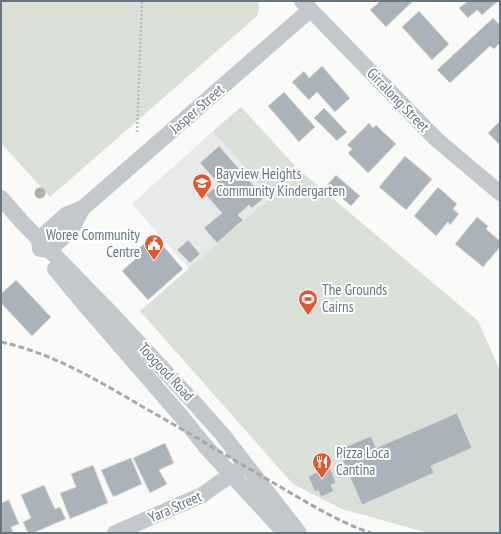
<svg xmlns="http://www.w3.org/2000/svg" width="501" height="534" font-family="'PT Sans Narrow',sans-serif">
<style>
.built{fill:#e8e9e9}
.green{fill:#dadfd7}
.building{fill:#aab3b9;stroke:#dcdcda}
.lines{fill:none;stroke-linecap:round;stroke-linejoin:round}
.path{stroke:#bbbfc2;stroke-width:2.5;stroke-dasharray:2 2;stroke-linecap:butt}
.minor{stroke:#c3c8cc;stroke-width:16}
.rail{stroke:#a2aab0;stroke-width:3;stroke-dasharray:6 3;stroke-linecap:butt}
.tree{fill:#aab4a7}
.labels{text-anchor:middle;stroke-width:4;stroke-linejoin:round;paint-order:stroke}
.street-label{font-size:15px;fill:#657683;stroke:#fff}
.poi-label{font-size:15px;fill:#657683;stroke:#fff;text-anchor:start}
</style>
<rect width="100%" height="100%" fill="#fafaf8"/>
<path class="built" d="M213 131 271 197 190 270 132 204Z"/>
<g class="green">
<path d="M1 1H256L259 4V10L257 16 50 197 1 143Z"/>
<path d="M241 107 298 169 478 321 499 368 500 533H428L342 509 293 484 140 311 271 197 213 131Z"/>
</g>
<g class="building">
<path d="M380 1H413L386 27 370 10Z"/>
<path d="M468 1H498L482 15 477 10 468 18 459 8Z"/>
<path d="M419 11 449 44 432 60 402 27Z"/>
<path d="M493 18 500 25V43L494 49 490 46 450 83 437 70Z"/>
<path d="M322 66 350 98 335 112 317 92 309 100 292 82 304 71 309 78Z"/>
<path d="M284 92 315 127 299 142 268 106Z"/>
<path d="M324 108 347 132 337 141 314 118Z"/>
<path d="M500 121V145L488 133Z"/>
<path d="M369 123 373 128 376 125 396 144 368 173 348 153 352 149 347 145Z"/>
<path d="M219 146 262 195 261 196 263 199 252 208 249 205 238 215 243 220 217 243 204 228 222 213 206 195 219 184 200 163Z"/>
<path d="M405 156 432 179 406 210 379 187Z"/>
<path d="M336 175 360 196 351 206 327 185Z"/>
<path d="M438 187 457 204 453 209 459 214 450 225 448 222 436 236 414 216Z"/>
<path d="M477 217 488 226 486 229 500 241V247L483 267 455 244Z"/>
<path d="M154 235 183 269 148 300 122 271 142 253 138 249Z"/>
<path d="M188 240 200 254 190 263 177 250Z"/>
<path d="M16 280 51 317 32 336 1 303V294Z"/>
<path d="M457 413 472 448 431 466 434 473 362 505 338 450 371 436 376 448Z"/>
<path d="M165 443 174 463 159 470 167 484 150 493 133 458Z"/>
<path d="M131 458 142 484 113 497 101 470Z"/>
<path d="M93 465 108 503 70 519 60 493 76 487 71 474Z"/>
<path d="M330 467 336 483 331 485 334 491 321 497 318 490 315 492 308 476Z"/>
<path d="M44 485 55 509 60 507 66 519 33 533H28L23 522 31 518 21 495Z"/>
<path d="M9 500 19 524 11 527 13 532 1 533V503Z"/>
</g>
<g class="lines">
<path class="path" d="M137 132 142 1"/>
<g class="minor">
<path d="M302 1 436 139 500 193"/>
<path d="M1 198 22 222 109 311 198 407 222 434 299 533"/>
<path d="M83 208 72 228 50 250 40 249 39 239 66 215 83 208 310 10"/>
<path d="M55 269 84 304 181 416 206 447 285 533"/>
<path d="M115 533 202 495 239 469"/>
</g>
<path class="rail" d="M1 342C52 353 99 381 143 407 191 434 237 462 284 489 313 506 339 522 371 533"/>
</g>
<circle class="tree" cx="40" cy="193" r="5.5"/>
<defs>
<symbol id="school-pin" viewBox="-11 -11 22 30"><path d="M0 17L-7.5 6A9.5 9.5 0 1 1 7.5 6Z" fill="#e4572e" stroke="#fff"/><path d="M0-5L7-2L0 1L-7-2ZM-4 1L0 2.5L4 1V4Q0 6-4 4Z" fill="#fff"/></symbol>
<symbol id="civic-pin" viewBox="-11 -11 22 30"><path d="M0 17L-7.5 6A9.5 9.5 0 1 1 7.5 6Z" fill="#e4572e" stroke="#fff"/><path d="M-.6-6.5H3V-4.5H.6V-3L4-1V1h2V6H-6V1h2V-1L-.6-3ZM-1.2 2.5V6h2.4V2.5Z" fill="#fff"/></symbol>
<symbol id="stadium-pin" viewBox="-11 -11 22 30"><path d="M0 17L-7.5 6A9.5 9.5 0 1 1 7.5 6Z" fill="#e4572e" stroke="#fff"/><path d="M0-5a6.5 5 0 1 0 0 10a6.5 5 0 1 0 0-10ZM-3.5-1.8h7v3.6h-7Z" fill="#fff"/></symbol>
<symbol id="restaurant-pin" viewBox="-11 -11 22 30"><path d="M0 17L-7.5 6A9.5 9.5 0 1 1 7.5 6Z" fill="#e4572e" stroke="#fff"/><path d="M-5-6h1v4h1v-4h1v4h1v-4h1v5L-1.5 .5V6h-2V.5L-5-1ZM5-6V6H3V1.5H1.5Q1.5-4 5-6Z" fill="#fff"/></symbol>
</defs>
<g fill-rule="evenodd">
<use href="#school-pin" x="191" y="172" width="22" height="30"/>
<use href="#civic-pin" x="143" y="233" width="22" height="30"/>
<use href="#stadium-pin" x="297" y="288" width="22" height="30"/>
<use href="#restaurant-pin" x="311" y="451" width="22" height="30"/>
</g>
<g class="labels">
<g class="street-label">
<text transform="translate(398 100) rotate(46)" y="5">Girralong Street</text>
<text transform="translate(197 109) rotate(-41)" y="5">Jasper Street</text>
<text transform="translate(166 372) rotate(47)" y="5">Toogood Road</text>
<text transform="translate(175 507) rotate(-24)" y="5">Yara Street</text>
</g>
<g class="poi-label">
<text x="216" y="179">Bayview Heights<tspan x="216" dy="17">Community Kindergarten</tspan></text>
<text x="140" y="240" text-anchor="end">Woree Community<tspan x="140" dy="17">Centre</tspan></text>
<text x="322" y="295">The Grounds<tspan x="322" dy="17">Cairns</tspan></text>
<text x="336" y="458">Pizza Loca<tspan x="336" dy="17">Cantina</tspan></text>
</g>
</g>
<rect width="501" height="534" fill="none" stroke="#657683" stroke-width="4"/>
</svg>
